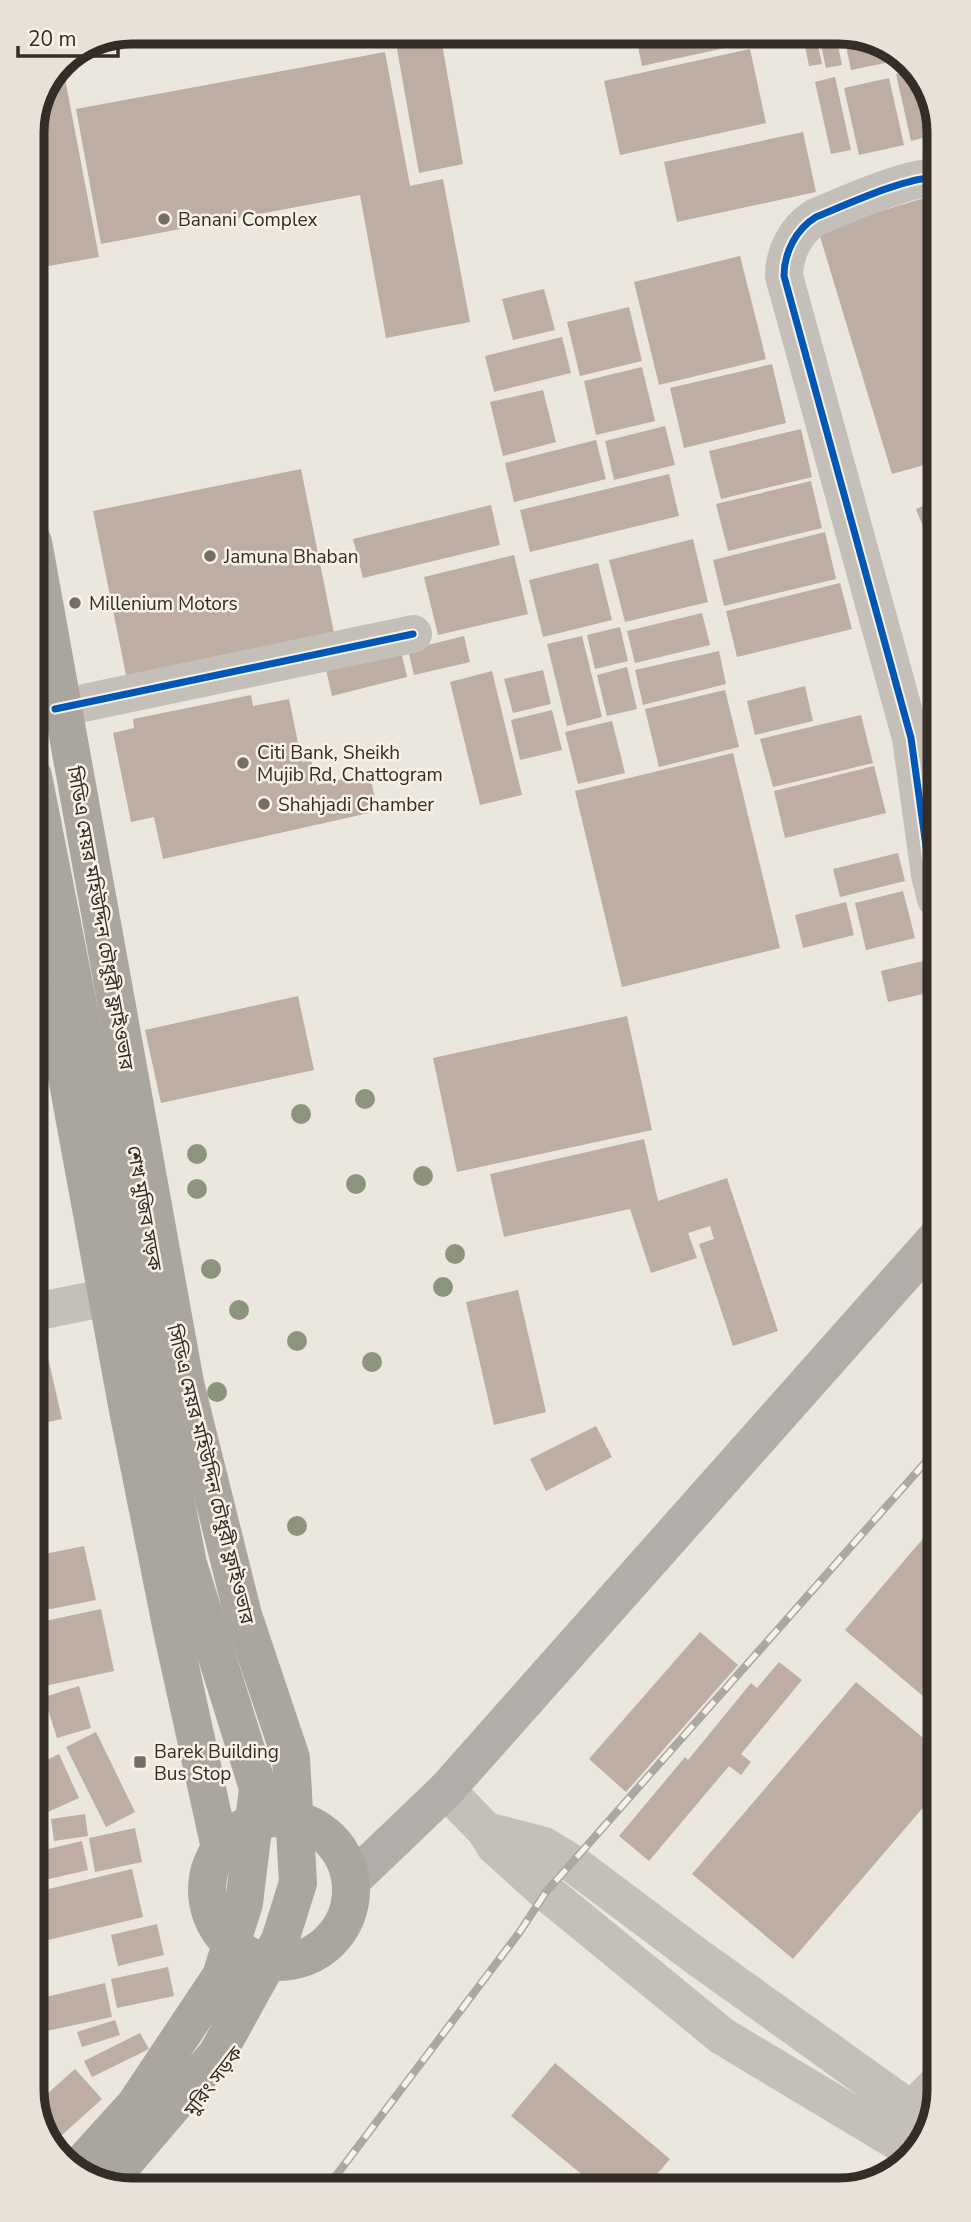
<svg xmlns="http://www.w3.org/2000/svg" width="971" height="2222" font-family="'Nunito Sans','Noto Sans Bengali',sans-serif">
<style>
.building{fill:#bdada2}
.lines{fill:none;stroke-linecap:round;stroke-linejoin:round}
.minor{stroke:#c4bfb8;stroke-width:38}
.major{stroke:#b2ada8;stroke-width:38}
.highway{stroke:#aaa59e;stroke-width:38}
.rail-casing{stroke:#aba7a3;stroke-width:8}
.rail{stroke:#f8f1e6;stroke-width:5;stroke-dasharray:16;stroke-linecap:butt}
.highway-bridge{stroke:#aaa59e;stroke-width:38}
.cycleway-casing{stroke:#f8f1e6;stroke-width:11}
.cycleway{stroke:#0057b8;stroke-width:7}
.tree{fill:#8d947d}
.poi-dot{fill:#746d67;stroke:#f8f1e6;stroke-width:2.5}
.labels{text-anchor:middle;stroke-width:5;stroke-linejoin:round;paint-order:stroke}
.poi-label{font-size:19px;fill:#342c27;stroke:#f8f1e6;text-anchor:start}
.street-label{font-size:19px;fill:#342c27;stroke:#f8f1e6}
.rim{fill:none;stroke:#342c27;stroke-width:9}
</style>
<rect width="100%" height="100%" fill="#ebe7df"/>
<g class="building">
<path d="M394 32H440L463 164 419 173Z"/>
<path d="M635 32H737L739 45 642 66Z"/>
<path d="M802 32H815L822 64 809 66Z"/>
<path d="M818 32H835L842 65 826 68Z"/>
<path d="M843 32 900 52 905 59 851 70Z"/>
<path d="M750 49 766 123 620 155 604 81Z"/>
<path d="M385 52 410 186 443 179 470 322 386 338 360 195 101 244 76 109Z"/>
<path d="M63 68 99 257 32 269V126L58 69Z"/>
<path d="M913 70 934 99V135L911 141 896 74Z"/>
<path d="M835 77 851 150 831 154 815 82Z"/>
<path d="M889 78 904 145 859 155 844 88Z"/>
<path d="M803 132 816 192 677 222 664 162Z"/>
<path d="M934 195 935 462 892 474 818 230Z"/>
<path d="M740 256 766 359 659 385 634 282Z"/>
<path d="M544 289 555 330 513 340 502 299Z"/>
<path d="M629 307 642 361 580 376 567 322Z"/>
<path d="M562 337 571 373 494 392 485 356Z"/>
<path d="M772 364 786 423 684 448 670 388Z"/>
<path d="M642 367 655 421 596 435 584 381Z"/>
<path d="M543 390 556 442 503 456 490 402Z"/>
<path d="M665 426 675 465 614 480 605 441Z"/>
<path d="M801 429 812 477 721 499 709 451Z"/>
<path d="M596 440 606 479 514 502 505 463Z"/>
<path d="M301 469 336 643 128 685 93 511Z"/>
<path d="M669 474 679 516 530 552 520 510Z"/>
<path d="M811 481 822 528 728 551 716 504Z"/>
<path d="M935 501V551L933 552 916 509Z"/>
<path d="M491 505 500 545 363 578 353 539Z"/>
<path d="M825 532 836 579 724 606 713 560Z"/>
<path d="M693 539 708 602 625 622 609 560Z"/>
<path d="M514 555 528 614 438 635 424 577Z"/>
<path d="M598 563 612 620 543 637 529 580Z"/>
<path d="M840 583 852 629 737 657 726 611Z"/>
<path d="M702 613 710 645 635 663 627 631Z"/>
<path d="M620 627 628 661 595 669 587 635Z"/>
<path d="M464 636 470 662 414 675 408 650Z"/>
<path d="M582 636 602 717 567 726 547 644Z"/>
<path d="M400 647 407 677 332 696 325 665Z"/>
<path d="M719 651 726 684 643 705 635 670Z"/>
<path d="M627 667 637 709 607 716 597 675Z"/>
<path d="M543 670 551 704 513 713 504 679Z"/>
<path d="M492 671 522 795 480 805 450 682Z"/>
<path d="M805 686 813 721 755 735 747 701Z"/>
<path d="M725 690 739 747 659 767 645 709Z"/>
<path d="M251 695 253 706 289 699 302 762 311 760 317 785 369 773 378 811 163 859 154 817 131 822 113 733 134 728 133 719Z"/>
<path d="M552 710 562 750 520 760 511 720Z"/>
<path d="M861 715 873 763 773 787 760 739Z"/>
<path d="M612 721 625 773 578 784 565 732Z"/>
<path d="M936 724V784L919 729Z"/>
<path d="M733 753 780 948 622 987 575 791Z"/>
<path d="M874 766 886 813 785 838 774 791Z"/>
<path d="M898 853 905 881 840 897 833 869Z"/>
<path d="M903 891 915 938 866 950 855 903Z"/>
<path d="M846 902 854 935 803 948 795 915Z"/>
<path d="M932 959 936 976V991L888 1002 881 971Z"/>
<path d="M298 996 314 1070 161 1103 145 1030Z"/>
<path d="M627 1016 652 1130 457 1172 433 1058Z"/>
<path d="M644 1139 658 1201 727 1178 778 1331 733 1346 699 1244 714 1239 710 1226 688 1233 697 1258 651 1273 630 1209 504 1237 490 1174Z"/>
<path d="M518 1290 546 1412 494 1425 466 1302Z"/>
<path d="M42 1331 62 1419 35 1425V1333Z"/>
<path d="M596 1426 612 1457 546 1491 530 1459Z"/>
<path d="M938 1521V1680L924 1697 845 1630Z"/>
<path d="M84 1546 96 1600 46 1610 35 1556Z"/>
<path d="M101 1609 114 1671 40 1687 36 1667V1623Z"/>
<path d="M700 1632 738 1665 626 1792 589 1759Z"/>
<path d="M779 1662 802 1680 741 1754 751 1762 741 1775 729 1766 649 1861 619 1836 685 1757 688 1760 751 1683 757 1688Z"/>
<path d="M856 1682 939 1751V1789L793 1959 692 1874Z"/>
<path d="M79 1686 91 1728 57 1738 44 1697Z"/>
<path d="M38 1732 44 1758 36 1760V1733Z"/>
<path d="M96 1732 135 1812 106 1827 66 1747Z"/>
<path d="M59 1754 79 1798 39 1816 36 1811V1765Z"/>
<path d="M85 1814 88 1836 54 1841 51 1819Z"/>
<path d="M135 1828 142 1862 95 1872 89 1838Z"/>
<path d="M82 1841 88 1870 36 1882V1852Z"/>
<path d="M132 1869 143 1917 36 1943V1892Z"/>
<path d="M157 1924 164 1955 118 1966 111 1935Z"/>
<path d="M168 1967 174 1996 117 2008 111 1979Z"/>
<path d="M105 1983 112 2017 37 2033V1999Z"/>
<path d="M115 2020 120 2035 82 2047 77 2032Z"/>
<path d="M140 2033 149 2049 92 2077 84 2061Z"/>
<path d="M555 2063 670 2159 646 2187H597L511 2116Z"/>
<path d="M75 2069 102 2099 52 2144 37 2123V2103Z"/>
</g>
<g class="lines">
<g class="minor">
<path d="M934 178C909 176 843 206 816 217 796 229 784 253 784 276L911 738 930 875 936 899"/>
<path d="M55 709 413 634"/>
<path d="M35 1312 108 1297"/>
<path d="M446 1790 486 1831 495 1846 546 1892 722 2036 915 2152"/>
<path d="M486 1831 544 1846 572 1863 696 1956 929 2123"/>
<path d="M911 2111 939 2082"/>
</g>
<path class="major" d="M352 1880 446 1790 937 1237"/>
<g class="highway">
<path d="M34 897 128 1410 172 1630 220 1848"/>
<circle cx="279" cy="1890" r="72"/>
</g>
<defs>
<path id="rail" d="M326 2189 519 1933 546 1892 938 1448"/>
</defs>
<use href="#rail" class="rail-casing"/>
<use href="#rail" class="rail"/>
<g class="highway-bridge">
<path d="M33 542 185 1383 243 1615 291 1758 298 1883 280 1940 217 2054 107 2183"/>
<path d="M33 776 188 1564 258 1788 244 1903 221 1976 135 2105 75 2171"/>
</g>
<defs>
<g id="cycleway">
<path d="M934 178C909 176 843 206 816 217 796 229 784 253 784 276L911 738 930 875 936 899"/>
<path d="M55 709 413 634"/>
</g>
</defs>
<use href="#cycleway" class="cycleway-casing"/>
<use href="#cycleway" class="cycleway"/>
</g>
<g class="tree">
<circle cx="365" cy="1099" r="10"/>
<circle cx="301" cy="1114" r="10"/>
<circle cx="197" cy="1154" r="10"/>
<circle cx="423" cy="1176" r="10"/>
<circle cx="356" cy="1184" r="10"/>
<circle cx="197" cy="1189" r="10"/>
<circle cx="455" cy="1254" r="10"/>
<circle cx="211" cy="1269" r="10"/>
<circle cx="443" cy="1287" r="10"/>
<circle cx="239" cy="1310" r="10"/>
<circle cx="297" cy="1341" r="10"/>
<circle cx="372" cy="1362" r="10"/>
<circle cx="217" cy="1392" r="10"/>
<circle cx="297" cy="1526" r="10"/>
</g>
<g class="poi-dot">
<circle cx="164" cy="219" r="7"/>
<circle cx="210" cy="556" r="7"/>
<circle cx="75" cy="603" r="7"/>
<circle cx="243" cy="763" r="7"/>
<circle cx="264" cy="804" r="7"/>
<rect x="133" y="1755" width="14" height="14" rx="3.5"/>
</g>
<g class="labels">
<g class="poi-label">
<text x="178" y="226">Banani Complex</text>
<text x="224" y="563">Jamuna Bhaban</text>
<text x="89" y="610">Millenium Motors</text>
<text x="257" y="759">Citi Bank, Sheikh<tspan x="257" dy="22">Mujib Rd, Chattogram</tspan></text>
<text x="278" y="811">Shahjadi Chamber</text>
<text x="154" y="1758">Barek Building<tspan x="154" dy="22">Bus Stop</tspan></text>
</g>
<g class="street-label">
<text transform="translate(101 918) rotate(80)" y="7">সিডিএ মেয়র মহিউদ্দিন চৌধুরী ফ্লাইওভার</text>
<text transform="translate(145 1208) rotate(80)" y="7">শেখ মুজিব সড়ক</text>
<text transform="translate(211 1474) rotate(76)" y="7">সিডিএ মেয়র মহিউদ্দিন চৌধুরী ফ্লাইওভার</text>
<text transform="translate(213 2081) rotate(-52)" y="7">মুরিং সড়ক</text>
</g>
</g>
<path d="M0 0H971V2222H0ZM132 44H839A88 88 0 0 1 927 132V2090A88 88 0 0 1 839 2178H132A88 88 0 0 1 44 2090V132A88 88 0 0 1 132 44Z" fill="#e8e1d7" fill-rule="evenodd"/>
<path class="rim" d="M132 44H839A88 88 0 0 1 927 132V2090A88 88 0 0 1 839 2178H132A88 88 0 0 1 44 2090V132A88 88 0 0 1 132 44Z"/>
<path d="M18 46v10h100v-10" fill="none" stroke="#342c27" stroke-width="3.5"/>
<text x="28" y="46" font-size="21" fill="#342c27" stroke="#f8f1e6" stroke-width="5" paint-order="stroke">20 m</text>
</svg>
